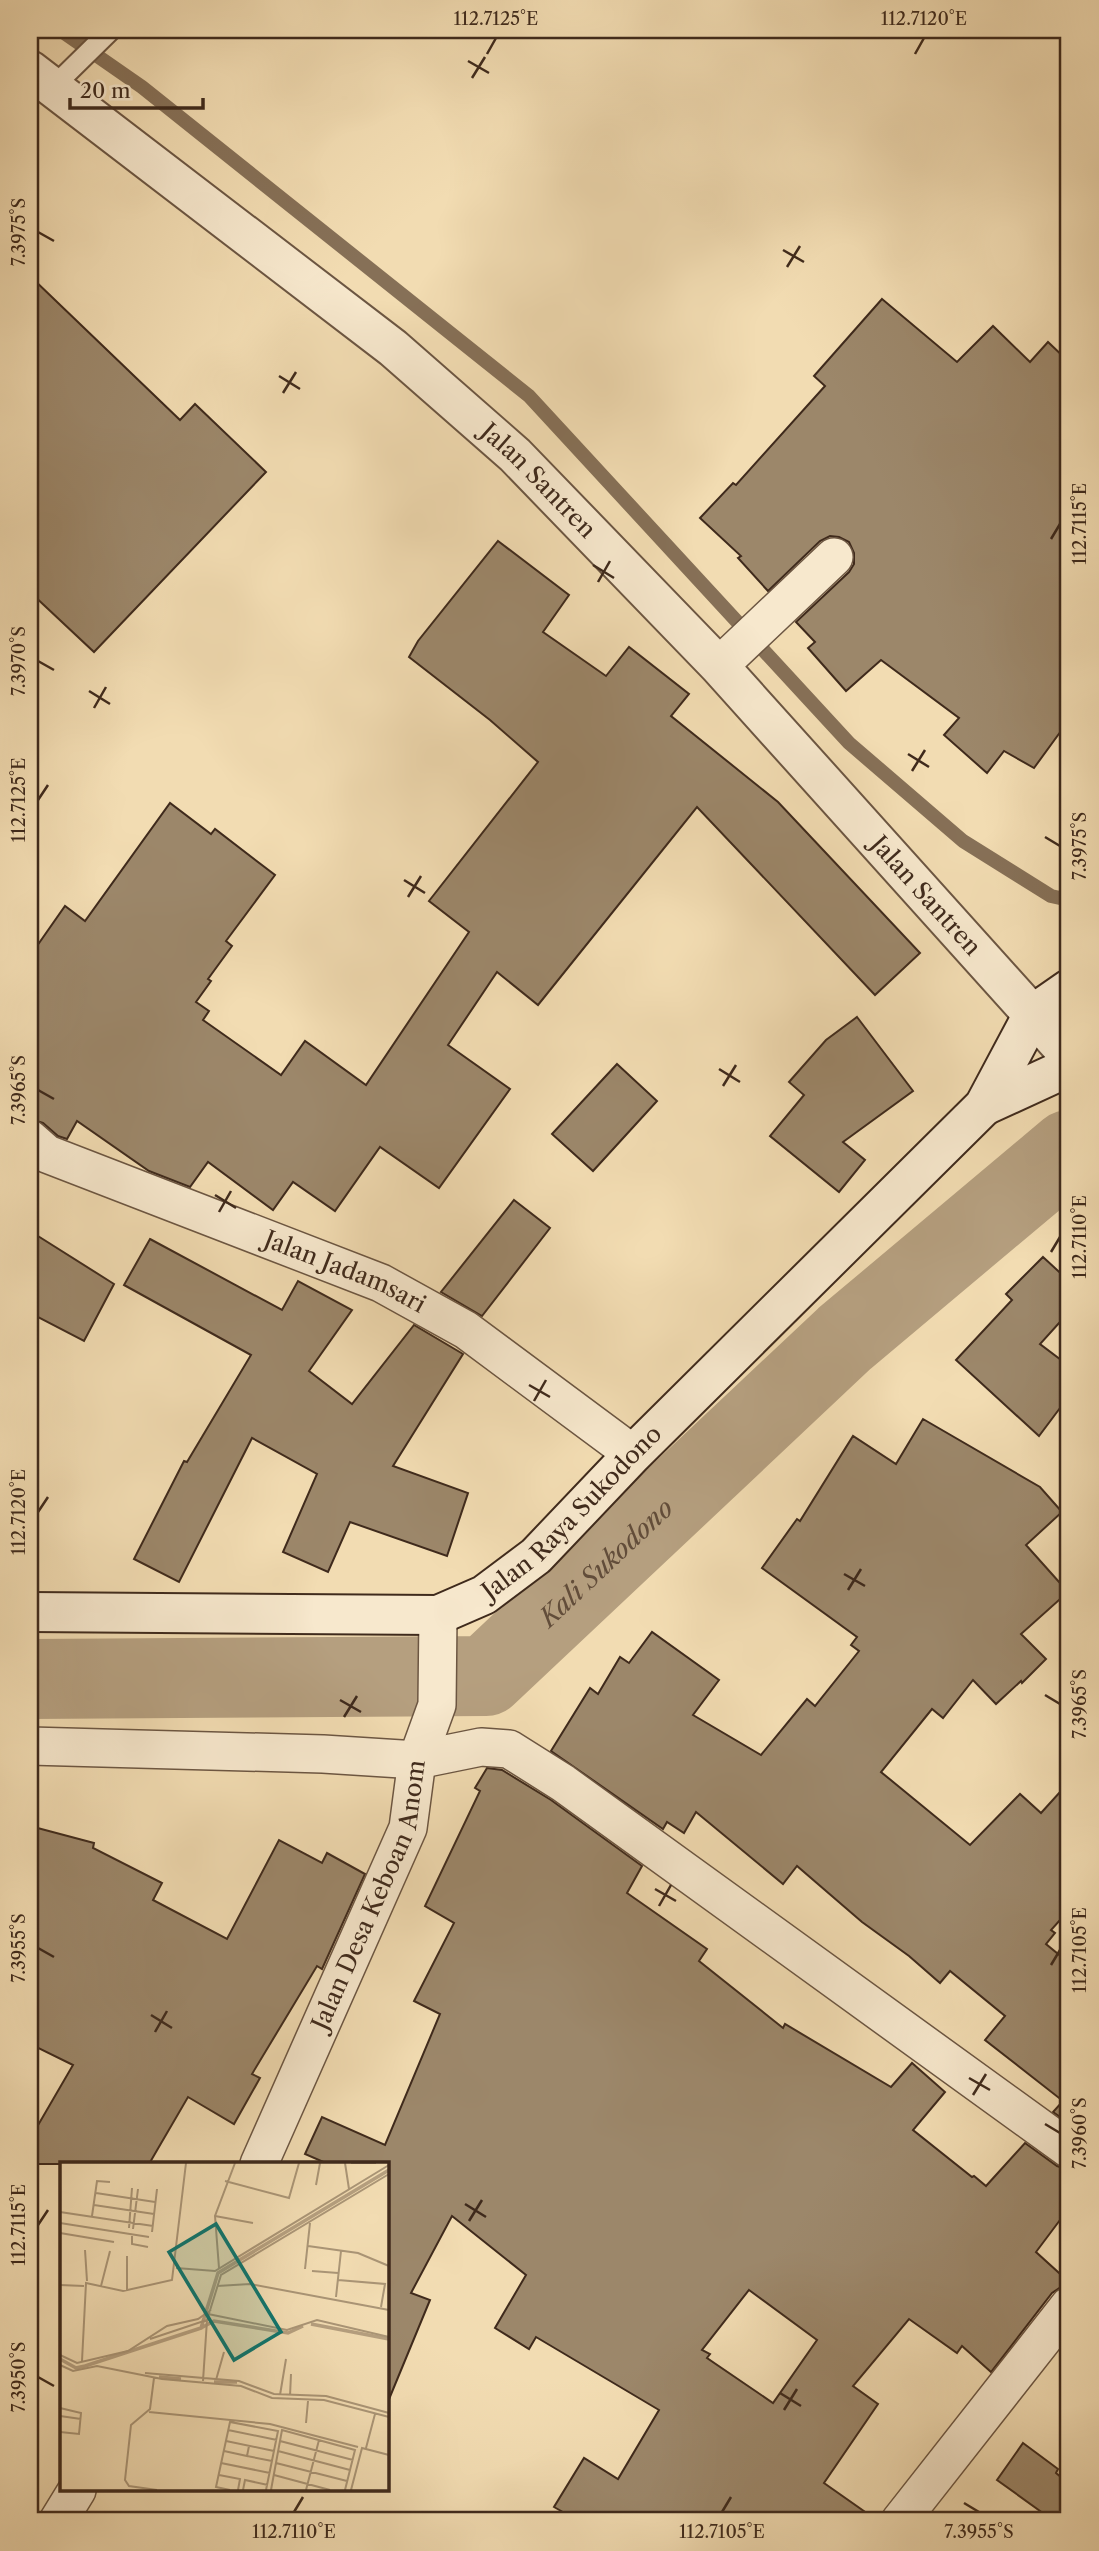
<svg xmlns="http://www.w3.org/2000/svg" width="1099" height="2551" font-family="'Libre Caslon Text',serif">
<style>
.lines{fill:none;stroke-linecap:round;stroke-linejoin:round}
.stream{stroke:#867057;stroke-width:14}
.river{stroke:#b59f7f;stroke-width:80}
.building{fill:#9c876a;stroke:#3f2a1c;stroke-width:2;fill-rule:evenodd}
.service-casing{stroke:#6c5642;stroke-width:23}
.minor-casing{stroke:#6c5642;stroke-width:40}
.tertiary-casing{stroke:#6c5642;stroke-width:42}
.secondary-casing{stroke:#3f2a1c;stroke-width:42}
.service{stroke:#f7e8cd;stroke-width:19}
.minor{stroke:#f7e8cd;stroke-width:37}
.tertiary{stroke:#f7e8cd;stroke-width:38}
.secondary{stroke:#f7e8cd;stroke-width:38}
.ticks{fill:none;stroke:#3f2a1c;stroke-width:2.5}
.labels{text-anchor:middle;stroke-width:6;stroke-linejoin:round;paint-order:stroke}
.street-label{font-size:24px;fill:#3f2a1c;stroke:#f7e8cd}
.water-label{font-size:26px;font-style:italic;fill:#624d3a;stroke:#f7e8cd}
.inset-river{fill:none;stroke:#b59f7f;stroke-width:3.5}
.inset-road{fill:none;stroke:#aa9576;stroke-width:2}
.view{fill:#0f766e;fill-opacity:0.15;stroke:#0f766e;stroke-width:3.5}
.inset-edge{fill:none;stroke:#3f2a1c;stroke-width:3.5}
.neatline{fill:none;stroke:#3f2a1c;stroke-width:2.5}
.ticks-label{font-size:18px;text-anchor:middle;fill:#3f2a1c}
</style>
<rect width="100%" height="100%" fill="#f2dcb2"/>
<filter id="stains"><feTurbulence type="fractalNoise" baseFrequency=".00286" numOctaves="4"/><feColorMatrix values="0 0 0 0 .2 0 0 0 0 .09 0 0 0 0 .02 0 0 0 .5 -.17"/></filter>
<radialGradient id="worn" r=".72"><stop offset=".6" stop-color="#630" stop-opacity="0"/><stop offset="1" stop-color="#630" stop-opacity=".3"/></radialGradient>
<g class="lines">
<path class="stream" d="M60 30 142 87 529 396 849 743 963 841 1051 896 1069 900"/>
<path class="river" id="s1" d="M30 1679 486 1676 845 1338 1069 1150"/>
</g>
<g class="building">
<path d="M30 276 180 420 195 404 266 472 94 652 30 592Z"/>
<path d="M882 299 957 362 993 326 1030 362 1048 342 1069 362V720L1034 768 1004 751 987 773 944 735 959 718 881 660 846 691 808 648 815 642 796 622 849 572 854 564V553L849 542 839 537 830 536 820 541 768 591 738 558 741 556 700 518 733 483 736 485 825 386 814 376Z"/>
<path d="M498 541 569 595 543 632 606 676 629 647 689 694 671 716 778 802 920 953 875 995 697 807 538 1005 497 972 448 1045 510 1089 439 1188 380 1147 335 1211 293 1182 273 1210 208 1162 190 1187 149 1171 77 1121 67 1139 58 1136 43 1123 30 1119V956L65 906 85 921 170 803 211 834 215 829 275 875 226 941 232 946 208 979 211 981 196 1002 209 1011 203 1020 281 1075 305 1041 366 1085 469 932 429 901 538 762 490 720 409 657 418 641Z"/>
<path d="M857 1017 913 1091 843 1142 865 1160 839 1192 770 1136 804 1095 789 1082 826 1040Z"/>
<path d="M617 1064 657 1101 593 1171 552 1134Z"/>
<path d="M514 1200 550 1228 482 1316 441 1292Z"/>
<path d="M30 1231 114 1284 84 1341 30 1313Z"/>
<path d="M150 1239 282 1310 298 1281 352 1310 309 1371 352 1404 414 1325 463 1354 393 1466 468 1493 447 1556 350 1522 328 1572 283 1552 317 1474 252 1438 179 1582 134 1559 184 1461 187 1462 251 1355 124 1285Z"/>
<path d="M1043 1257 1069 1281V1312L1040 1344 1069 1366V1396L1039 1436 956 1360 1012 1300 1006 1294Z"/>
<path d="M923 1419 1040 1487 1062 1512 1026 1545 1068 1592 1021 1634 1046 1659 1022 1683 1021 1681 996 1704 973 1680 943 1718 932 1709 881 1772 970 1845 1020 1794 1041 1813 1069 1782V1910L1051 1930 1055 1933 1046 1944 1069 1963V2123L1053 2112 1063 2101 985 2040 1005 2016 950 1971 940 1983 909 1956 862 1922 797 1866 783 1884 696 1812 684 1833 667 1822 663 1829 551 1751 590 1688 598 1694 620 1657 629 1663 652 1632 719 1680 693 1715 761 1755 807 1699 815 1706 859 1651 851 1645 857 1637 762 1568 797 1519 800 1521 853 1436 896 1464Z"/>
<path d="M487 1768 502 1770 551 1800 642 1866 627 1893 707 1949 699 1961 783 2028 785 2024 891 2087 912 2063 945 2092 913 2130 972 2177 974 2176 986 2186 1025 2143 1057 2166 1069 2170V2208L1036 2252 1069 2282V2285L1061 2287 1052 2293 991 2372 962 2346 957 2353 909 2319 853 2386 878 2404 824 2483 878 2521H579L554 2507 584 2458 618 2479 659 2410 536 2337 529 2349 495 2328 526 2275 452 2216 411 2293 430 2300 387 2404V2164H328L305 2154 322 2117 385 2145 440 2014 414 2001 454 1923 425 1906 480 1791 475 1788ZM749 2290 817 2340 773 2403 707 2358 710 2354 702 2350Z"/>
<path d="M30 1826 94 1843 93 1848 162 1883 153 1900 227 1939 279 1840 322 1863 327 1853 365 1874 322 1969 317 1966 252 2074 260 2078 234 2124 188 2097 149 2164H30V2139L73 2065 30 2044Z"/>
<path d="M1023 2443 1058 2469 1056 2473 1069 2484V2521H1054L997 2480Z"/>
</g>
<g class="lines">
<defs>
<path id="service" d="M54 86 111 30"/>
<g id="minor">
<path d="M719 666 834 557"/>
<path id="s2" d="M30 1139 47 1154 381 1283 466 1330 633 1454"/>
<path d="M30 1746 323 1754 417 1760 481 1747 509 1749 563 1783 1069 2149"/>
<path id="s3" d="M259 2164 408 1828 417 1760 437 1705 438 1615"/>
<path d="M58 2521 77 2490"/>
<path d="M900 2521 1069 2306"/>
</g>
<g id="tertiary">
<path id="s4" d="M30 70 393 348 515 455 719 666 1069 1055"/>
</g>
<g id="secondary">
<path d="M984 1106 1069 1067"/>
<path id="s5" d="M30 1612 438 1615 484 1595 536 1556 633 1454 984 1106 1033 1014 1069 989"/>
</g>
</defs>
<use href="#service" class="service-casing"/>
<use href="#minor" class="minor-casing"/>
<use href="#tertiary" class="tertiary-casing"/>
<use href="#secondary" class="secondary-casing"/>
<use href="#service" class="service"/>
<use href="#minor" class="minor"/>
<use href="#tertiary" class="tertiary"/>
<use href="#secondary" class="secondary"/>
</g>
<path class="ticks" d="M487 54 496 38M915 54 924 38M468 61 489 73M472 78 485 57M38 232 54 241M783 250 804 262M787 267 800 246M279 376 300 389M283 393 296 372M1051 539 1060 524M593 565 614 578M598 582 610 561M38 661 54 670M89 691 110 704M94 708 106 687M908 754 929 767M912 771 925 750M38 800 48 785M1045 837 1060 846M404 880 425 893M408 897 421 876M719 1069 740 1082M723 1086 736 1065M38 1090 54 1099M215 1195 236 1208M219 1212 231 1191M1051 1252 1060 1237M529 1385 550 1397M534 1401 546 1380M38 1512 48 1497M844 1574 865 1586M848 1590 861 1569M1045 1695 1060 1704M340 1700 361 1712M344 1717 357 1696M655 1889 676 1901M659 1906 671 1885M38 1948 54 1957M1051 1965 1060 1950M151 2015 172 2028M155 2032 167 2011M969 2078 990 2090M973 2095 986 2074M1045 2124 1060 2133M465 2204 486 2217M469 2221 482 2200M38 2225 48 2210M38 2377 54 2386M780 2393 801 2406M784 2410 797 2389M964 2503 979 2512M294 2512 303 2497M722 2512 731 2497"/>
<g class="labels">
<g class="street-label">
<text dy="8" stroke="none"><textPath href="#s4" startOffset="654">Jalan Santren</textPath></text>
<text dy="8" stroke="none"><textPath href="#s4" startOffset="1222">Jalan Santren</textPath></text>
<text dy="8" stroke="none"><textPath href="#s2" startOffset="343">Jalan Jadamsari</textPath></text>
<text dy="8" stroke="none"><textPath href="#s5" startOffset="579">Jalan Raya Sukodono</textPath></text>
<text dy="8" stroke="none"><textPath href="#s3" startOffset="292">Jalan Desa Keboan Anom</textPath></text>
</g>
<g class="water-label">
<text dy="9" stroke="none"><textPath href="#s1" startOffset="621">Kali Sukodono</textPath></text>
</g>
</g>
<g transform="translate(60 2162)">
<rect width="329" height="329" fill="#f2dcb2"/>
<path class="inset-river" d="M251 162 329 177M141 166 154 159 228 171 243 164M0 197 16 206 25 204 141 166 158 111 329 8M99 215 121 217M154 220H177"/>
<path class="inset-road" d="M285 1 289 27M291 1H316M165 19 229 36 239 1M256 23 260 1M36 31 95 40M34 43 94 52M0 50 93 64M32 54 37 19 50 20M155 54 193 61M0 61 89 75M69 66 72 26M73 67 78 27M92 70 97 27M0 71 54 80M72 72V82L88 85M248 84 298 91 329 104M25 88 27 119M116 106 155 109 329 3M159 106 155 54 175 1M245 107 250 61M252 109 278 111M278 118 325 122 321 145M0 123 24 124M41 124 50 89M157 124 190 122 329 148M67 129V94M276 135 281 89M148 152 227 168 257 158 329 175M90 177 147 158 161 113 329 12M0 193 17 201 68 189 107 164 138 157 151 148M22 199 26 121 63 129 112 118 126 1M0 203 13 209 37 204 102 217 181 224 212 236 264 238 329 255M85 211 179 219 214 232 266 234 329 251M94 216 90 247 71 263 65 318 69 324 97 328M156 218 164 190M143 219 147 158M220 233 226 197M230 234 231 212M0 246 21 251 19 272 0 270M89 250 210 262 298 285M0 254 21 257M246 261 248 239M168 268 217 278M166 279 214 289M220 279 293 298M306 286 315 252M164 289 187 294 189 284M218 289 290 308M187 294 212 299M161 301 210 311M216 301 287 319M159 313 180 317 178 328M214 313 270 328M170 328 156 325 170 260 218 269 206 328M183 328 185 318 208 323M211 328 222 268 295 288 285 328M246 328 259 278M291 328 302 286 329 293"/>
<path class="view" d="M156 62 221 170 174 198 109 90Z"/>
<rect width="329" height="329" class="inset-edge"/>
</g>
<rect width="1099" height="2551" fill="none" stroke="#f2dcb2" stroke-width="77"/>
<path d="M70 98v10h133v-10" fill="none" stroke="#3f2a1c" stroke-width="3.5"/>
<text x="80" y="98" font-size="21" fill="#3f2a1c" stroke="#f7e8cd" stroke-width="5" paint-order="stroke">20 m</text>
<rect x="38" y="38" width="1022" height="2474" class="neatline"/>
<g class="ticks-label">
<text x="496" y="25">112.7125°E</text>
<text x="924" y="25">112.7120°E</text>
<text transform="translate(19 232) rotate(-90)" y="6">7.3975°S</text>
<text transform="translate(1080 524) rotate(-90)" y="6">112.7115°E</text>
<text transform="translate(19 661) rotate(-90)" y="6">7.3970°S</text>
<text transform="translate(19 800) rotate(-90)" y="6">112.7125°E</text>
<text transform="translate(1080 846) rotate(-90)" y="6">7.3975°S</text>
<text transform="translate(19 1090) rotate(-90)" y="6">7.3965°S</text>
<text transform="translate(1080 1237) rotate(-90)" y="6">112.7110°E</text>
<text transform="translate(19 1512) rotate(-90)" y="6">112.7120°E</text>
<text transform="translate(1080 1704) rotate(-90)" y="6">7.3965°S</text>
<text transform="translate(19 1948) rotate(-90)" y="6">7.3955°S</text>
<text transform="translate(1080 1950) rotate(-90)" y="6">112.7105°E</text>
<text transform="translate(1080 2133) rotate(-90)" y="6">7.3960°S</text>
<text transform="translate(19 2225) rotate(-90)" y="6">112.7115°E</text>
<text transform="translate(19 2377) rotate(-90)" y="6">7.3950°S</text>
<text x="294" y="2538">112.7110°E</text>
<text x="722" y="2538">112.7105°E</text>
<text x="979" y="2538">7.3955°S</text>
</g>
<rect width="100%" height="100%" filter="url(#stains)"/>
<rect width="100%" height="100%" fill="url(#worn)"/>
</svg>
